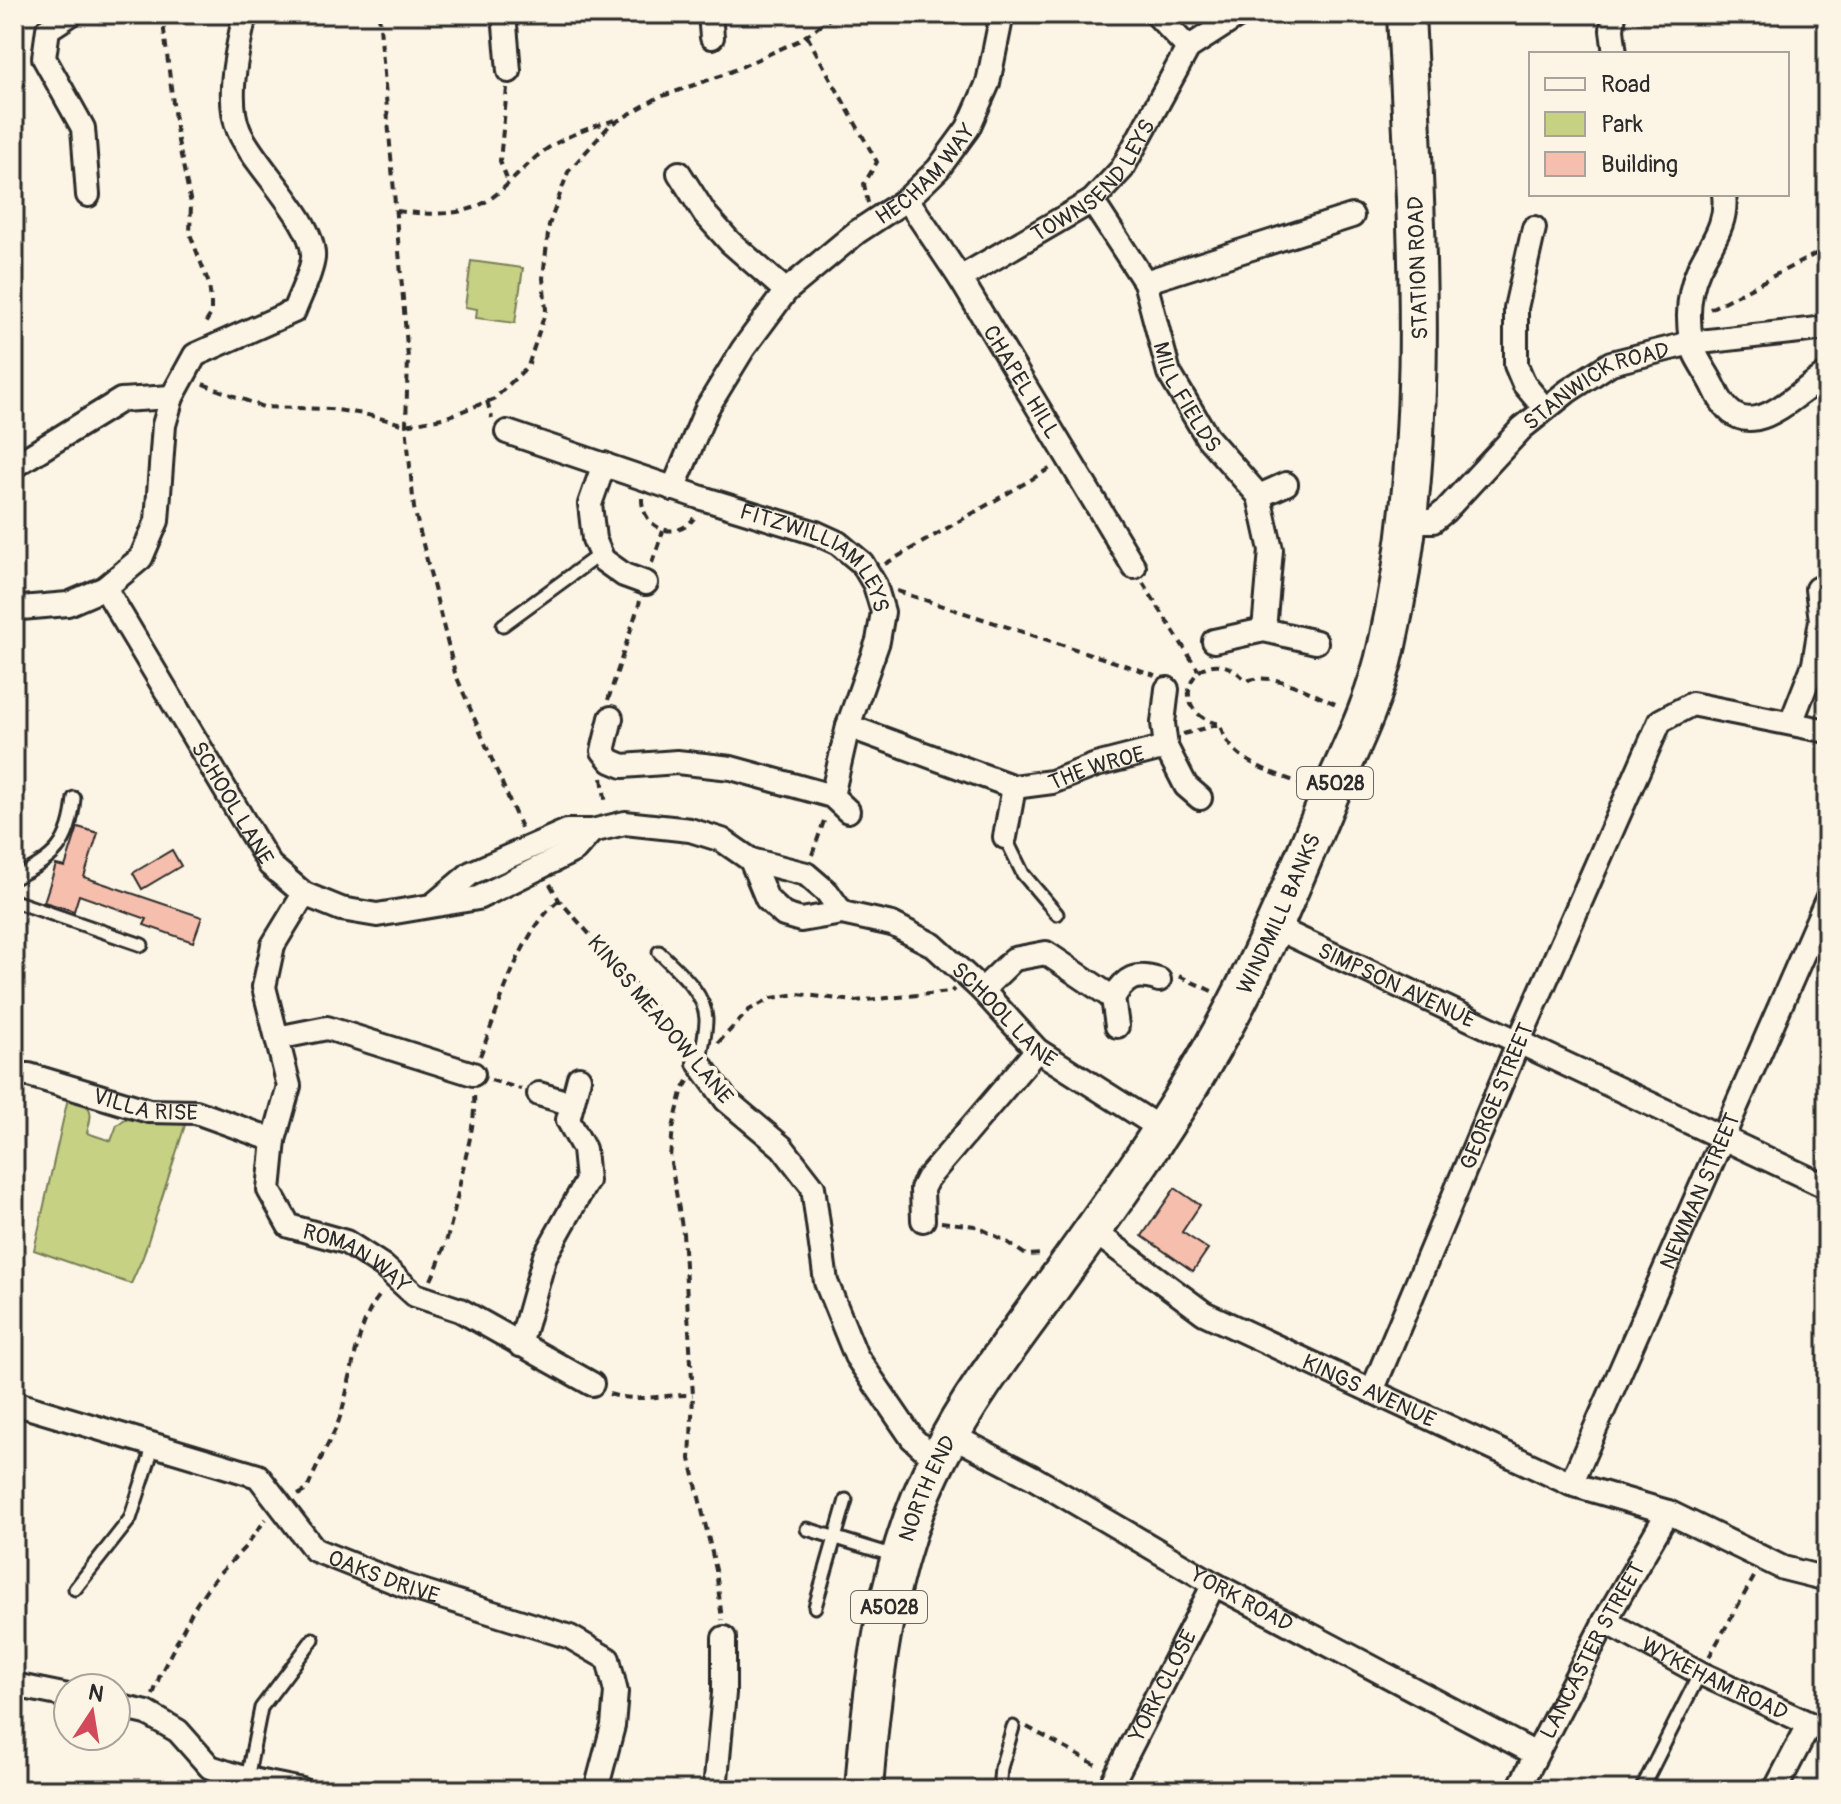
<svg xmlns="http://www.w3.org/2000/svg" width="1841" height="1804" font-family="Pangolin,sans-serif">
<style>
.green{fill:#c6d184;stroke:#787e58;stroke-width:2}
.building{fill:#f6beac;stroke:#2b2b2b;stroke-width:2}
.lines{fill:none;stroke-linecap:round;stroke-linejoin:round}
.service-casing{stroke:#2b2b2b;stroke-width:17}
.minor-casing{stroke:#2b2b2b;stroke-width:28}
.primary-casing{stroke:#2b2b2b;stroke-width:42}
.path{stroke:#2b2b2b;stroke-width:4;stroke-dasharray:8 6;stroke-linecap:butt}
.service{stroke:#fcf5e5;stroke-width:11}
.minor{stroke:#fcf5e5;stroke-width:22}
.primary{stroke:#fcf5e5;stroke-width:36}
.labels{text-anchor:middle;stroke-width:8;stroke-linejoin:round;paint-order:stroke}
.shield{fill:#fcf5e5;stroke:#6a6863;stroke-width:2}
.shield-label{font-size:20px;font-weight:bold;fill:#2b2b2b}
.street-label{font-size:22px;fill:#2b2b2b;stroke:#fcf5e5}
</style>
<rect width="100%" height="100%" fill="#fcf5e5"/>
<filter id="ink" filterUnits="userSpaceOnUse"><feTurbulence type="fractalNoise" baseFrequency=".0125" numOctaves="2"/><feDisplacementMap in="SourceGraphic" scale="16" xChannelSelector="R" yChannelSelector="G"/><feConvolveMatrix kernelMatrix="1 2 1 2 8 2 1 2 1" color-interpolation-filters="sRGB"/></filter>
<g filter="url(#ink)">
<g class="green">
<path d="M471 261 523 268 515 323 476 318 477 309 465 307Z"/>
<path d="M68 1098C92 1106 94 1107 87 1133L111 1141 117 1125 125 1119 150 1122H186L143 1257 131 1284 34 1250Z"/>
</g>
<g class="building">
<path d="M78 827 98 833 84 877 202 917 193 942 144 925 147 919 79 895 74 911 44 902 56 865 65 867Z"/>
<path d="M172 850 181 866 142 889 133 873Z"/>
<path d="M1175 1188 1200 1205 1182 1232 1208 1249 1193 1271 1142 1236Z"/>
</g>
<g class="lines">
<defs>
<g id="service">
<path d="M503 625 600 554"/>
<path d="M1005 837 1023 874 1057 914"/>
<path d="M14 878C54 858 70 846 74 798"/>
<path d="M14 901 142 945"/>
<path d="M659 952C676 969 705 992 706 1019 706 1033 702 1049 699 1063"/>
<path d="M807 1529 895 1556"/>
<path d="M75 1589 130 1519 154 1445"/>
<path d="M815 1607 846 1500"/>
<path d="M247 1779 261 1708 313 1639"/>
<path d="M999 1790 1001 1768 1013 1727"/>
<path d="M1641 1790 1700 1673"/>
</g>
<g id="minor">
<path d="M71 14 48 29 44 58 83 128 88 195"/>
<path d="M504 14 509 71"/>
<path d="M710 14 712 37"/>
<path d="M1156 14 1188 48"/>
<path d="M1614 14 1612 30 1615 54"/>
<path d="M679 173 705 214 730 242 786 291"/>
<path d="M1724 194C1728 224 1711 243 1699 268 1689 290 1687 316 1691 340 1693 356 1708 373 1715 389 1744 454 1791 396 1827 374"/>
<path id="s1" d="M907 199 960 278 1134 567"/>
<path id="s2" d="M1092 201 1145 282 1169 373 1207 437 1259 496 1271 550 1264 630"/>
<path d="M1534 228 1516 308V365L1524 384 1545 409"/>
<path id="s3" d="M960 278 1092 201 1122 169 1188 48 1241 14"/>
<path d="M1145 282 1352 216"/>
<path id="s4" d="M507 432 702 498 816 533 838 543 862 563 875 585 883 612 878 641 848 726 832 796"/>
<path d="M604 464 590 504 594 539 603 560 624 575 646 583"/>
<path d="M14 466 121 400 172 397"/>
<path id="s5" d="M673 489 707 408 743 349 786 291 857 232 907 199 938 169 968 128 988 83 1002 14"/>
<path d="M1259 496 1286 484"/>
<path id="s6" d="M1407 521H1433L1445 511 1522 428 1568 391 1611 363 1691 343 1827 328"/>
<path id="s7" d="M105 588 270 865 304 894 341 909 377 915 478 898 575 850 592 831"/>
<path d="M14 605 21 608 68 604 105 588 141 558 157 521 164 425 172 397 195 355 294 311C300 295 311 275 313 258 316 222 254 166 239 131 225 98 238 48 245 14"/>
<path d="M1214 641 1264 630 1316 642"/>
<path d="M611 718 603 751 611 761 623 766 677 762 731 768 832 796 848 811"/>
<path d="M1791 723 1814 664 1821 620 1817 589"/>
<path id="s8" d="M848 726 1014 787 1052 782 1096 765 1166 747 1163 723 1167 689"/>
<path d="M1166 747 1186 786 1200 798"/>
<path d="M1005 837 1014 787"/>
<path id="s9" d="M751 860 767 899 784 915 801 920 842 913 892 924 933 945 982 990 1037 1050 1163 1130"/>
<path id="s10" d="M304 894 273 945 264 987 289 1086 274 1140 269 1190 289 1226 346 1242 383 1266 415 1295 460 1310 592 1384"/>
<path d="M433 905 471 873 567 831H592L625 823 690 830 722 840 751 860 806 874 827 892 842 913"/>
<path id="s11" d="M1272 926 1827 1187"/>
<path d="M982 990 1014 959 1046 953 1113 998C1125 978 1135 972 1159 980"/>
<path d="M1113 998 1117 1026"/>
<path d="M277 1038 327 1028 473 1074"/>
<path d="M699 1063 726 1100 782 1147 813 1187 826 1282 856 1356 912 1438 927 1452 938 1457"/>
<path id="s12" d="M14 1075H29L149 1111 196 1112 274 1140"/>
<path d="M539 1094 572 1104"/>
<path d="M923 1220 922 1189 927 1179 1037 1050"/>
<path id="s13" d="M1092 1230 1204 1313 1571 1484 1668 1512 1783 1568 1827 1579"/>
<path d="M520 1345 545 1256 587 1181 584 1149 568 1120 579 1078"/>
<path id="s14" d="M1372 1391 1518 1043 1660 721 1692 704 1827 731"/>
<path id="s15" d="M14 1403 258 1476 315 1550 403 1585 570 1637 608 1659 616 1692 613 1726 596 1790"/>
<path id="s16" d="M951 1435 1032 1477 1214 1584 1536 1754"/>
<path id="s17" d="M1571 1484 1827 899"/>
<path id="s18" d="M1605 1621 1700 1673 1827 1732"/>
<path d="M14 1685 68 1696"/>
<path d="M116 1706 147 1713 178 1731 210 1767 247 1779 302 1790"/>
<path id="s19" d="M1111 1785 1214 1584"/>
<path d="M715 1790 724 1693V1638"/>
<path id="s20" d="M1518 1790 1605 1621 1668 1512"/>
<path d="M1775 1790 1809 1725"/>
</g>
<g id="primary">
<path id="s21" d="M864 1790C872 1678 887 1556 940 1455 972 1392 1016 1337 1057 1280 1115 1200 1173 1119 1221 1032 1263 957 1296 876 1329 797 1351 748 1376 698 1387 645 1434 437 1416 224 1406 14"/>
</g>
</defs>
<use href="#service" class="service-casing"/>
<use href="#minor" class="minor-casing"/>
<use href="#primary" class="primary-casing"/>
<g class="path">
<path d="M162 14 177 136 191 204 190 234 209 284 211 301V314L203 327"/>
<path d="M379 14 408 358 406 425 414 508 455 673 522 830"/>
<path d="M807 36 877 162 864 184 868 203"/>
<path d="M507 88 500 161 509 184"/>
<path d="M397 211C421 214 450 216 473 208 500 198 519 170 541 153 562 137 590 127 616 120"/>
<path d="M1710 309 1827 248"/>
<path d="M203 384 263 407 330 409 364 414 406 425 447 417 494 399 528 366 546 310 543 278 549 225 568 172 609 126 657 98 723 75 800 40 836 14"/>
<path d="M487 401 492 418"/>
<path d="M642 498C641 528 676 543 694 518"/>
<path d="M652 563 663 531"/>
<path d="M885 564 1051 468"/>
<path d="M1143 583 1198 670"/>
<path d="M897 591 1155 675"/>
<path d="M608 700 640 601"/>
<path d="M1183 734 1217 725"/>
<path d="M602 778 606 805"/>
<path d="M1305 786C1273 771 1229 763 1220 724 1157 711 1202 631 1246 681 1276 671 1311 694 1338 705"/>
<path d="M812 855 825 818"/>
<path d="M550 884 559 900 675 1030 688 1048"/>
<path d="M1179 976 1214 992"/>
<path d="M718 1043 749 1010 772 998 798 994 855 1001 951 992 954 989"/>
<path d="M480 1056C501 1004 517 937 559 900"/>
<path d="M491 1080 521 1089"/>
<path d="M688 1081 682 1092 673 1128 670 1157 683 1233 693 1395 690 1459 716 1570 722 1620"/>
<path d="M941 1222 975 1226 1004 1240 1026 1255 1044 1254"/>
<path d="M431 1280C448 1244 453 1217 461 1178 467 1148 476 1123 474 1092"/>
<path d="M609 1394C640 1403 662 1394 693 1395"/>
<path d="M298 1495 307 1490C315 1469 326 1449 336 1428 352 1390 354 1321 382 1293"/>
<path d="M1709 1657 1754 1577"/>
<path d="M153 1695 160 1675 194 1608 210 1584 245 1547 266 1519"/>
<path d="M1027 1727 1100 1767"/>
</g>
<use href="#service" class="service"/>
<use href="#minor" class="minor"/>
<use href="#primary" class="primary"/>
</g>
</g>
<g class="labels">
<g class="shield">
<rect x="1297" y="767" width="76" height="32" rx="6"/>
<rect x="851" y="1591" width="76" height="32" rx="6"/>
</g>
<g class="shield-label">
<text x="1335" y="790">A5028</text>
<text x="889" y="1614">A5028</text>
</g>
<g class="street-label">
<text dy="8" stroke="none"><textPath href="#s5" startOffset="412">HECHAM WAY</textPath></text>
<text dy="8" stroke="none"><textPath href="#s3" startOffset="168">TOWNSEND LEYS</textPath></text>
<text transform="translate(1417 268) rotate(-92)" y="8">STATION ROAD</text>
<text dy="8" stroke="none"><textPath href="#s1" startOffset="216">CHAPEL HILL</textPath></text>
<text dy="8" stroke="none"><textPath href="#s6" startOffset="242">STANWICK ROAD</textPath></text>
<text dy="8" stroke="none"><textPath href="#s2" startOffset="220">MILL FIELDS</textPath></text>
<text dy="8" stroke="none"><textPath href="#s4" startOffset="340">FITZWILLIAM LEYS</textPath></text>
<text dy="8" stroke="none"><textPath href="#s8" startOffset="262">THE WROE</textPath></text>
<text dy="8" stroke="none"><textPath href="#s7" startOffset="250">SCHOOL LANE</textPath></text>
<text dy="8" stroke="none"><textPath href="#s21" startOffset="986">WINDMILL BANKS</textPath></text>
<text dy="8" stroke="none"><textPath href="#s11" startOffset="138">SIMPSON AVENUE</textPath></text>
<text dy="8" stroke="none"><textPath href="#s9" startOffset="322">SCHOOL LANE</textPath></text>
<text transform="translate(661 1019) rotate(50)" y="8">KINGS MEADOW LANE</text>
<text dy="8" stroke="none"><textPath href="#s14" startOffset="320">GEORGE STREET</textPath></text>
<text dy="8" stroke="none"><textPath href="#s12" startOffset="136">VILLA RISE</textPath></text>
<text dy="8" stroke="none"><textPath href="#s17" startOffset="320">NEWMAN STREET</textPath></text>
<text dy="8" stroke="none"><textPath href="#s10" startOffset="428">ROMAN WAY</textPath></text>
<text dy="8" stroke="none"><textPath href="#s13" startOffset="322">KINGS AVENUE</textPath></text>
<text dy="8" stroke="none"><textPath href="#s21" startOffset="310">NORTH END</textPath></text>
<text dy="8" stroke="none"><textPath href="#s15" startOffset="422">OAKS DRIVE</textPath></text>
<text dy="8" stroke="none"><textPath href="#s16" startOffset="334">YORK ROAD</textPath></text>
<text dy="8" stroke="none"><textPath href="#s20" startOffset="158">LANCASTER STREET</textPath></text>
<text dy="8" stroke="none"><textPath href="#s18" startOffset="124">WYKEHAM ROAD</textPath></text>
<text dy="8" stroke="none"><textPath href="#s19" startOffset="112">YORK CLOSE</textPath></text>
</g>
</g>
<rect width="1841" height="1804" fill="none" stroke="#fcf5e5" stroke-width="48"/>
<rect x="24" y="24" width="1793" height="1756" fill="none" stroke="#2b2b2b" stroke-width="3" filter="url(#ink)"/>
<rect x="1529" y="52" width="260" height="144" fill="#fcf5e5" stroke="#a8a49b" stroke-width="2"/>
<rect x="1545" y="78" width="40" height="12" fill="#fcf5e5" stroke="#a8a49b" stroke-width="2"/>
<text x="1601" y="92" font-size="24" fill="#2b2b2b">Road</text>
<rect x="1545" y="112" width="40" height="24" fill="#c6d184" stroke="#a8a49b" stroke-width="2"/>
<text x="1601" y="132" font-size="24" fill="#2b2b2b">Park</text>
<rect x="1545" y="152" width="40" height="24" fill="#f6beac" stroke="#a8a49b" stroke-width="2"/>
<text x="1601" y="172" font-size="24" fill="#2b2b2b">Building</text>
<g transform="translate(92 1712) rotate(12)"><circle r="38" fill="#fcf5e5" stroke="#a8a49b" stroke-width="2"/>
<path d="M0-6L14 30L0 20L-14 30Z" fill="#d1495b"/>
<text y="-12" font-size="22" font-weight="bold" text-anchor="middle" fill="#2b2b2b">N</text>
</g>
</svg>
